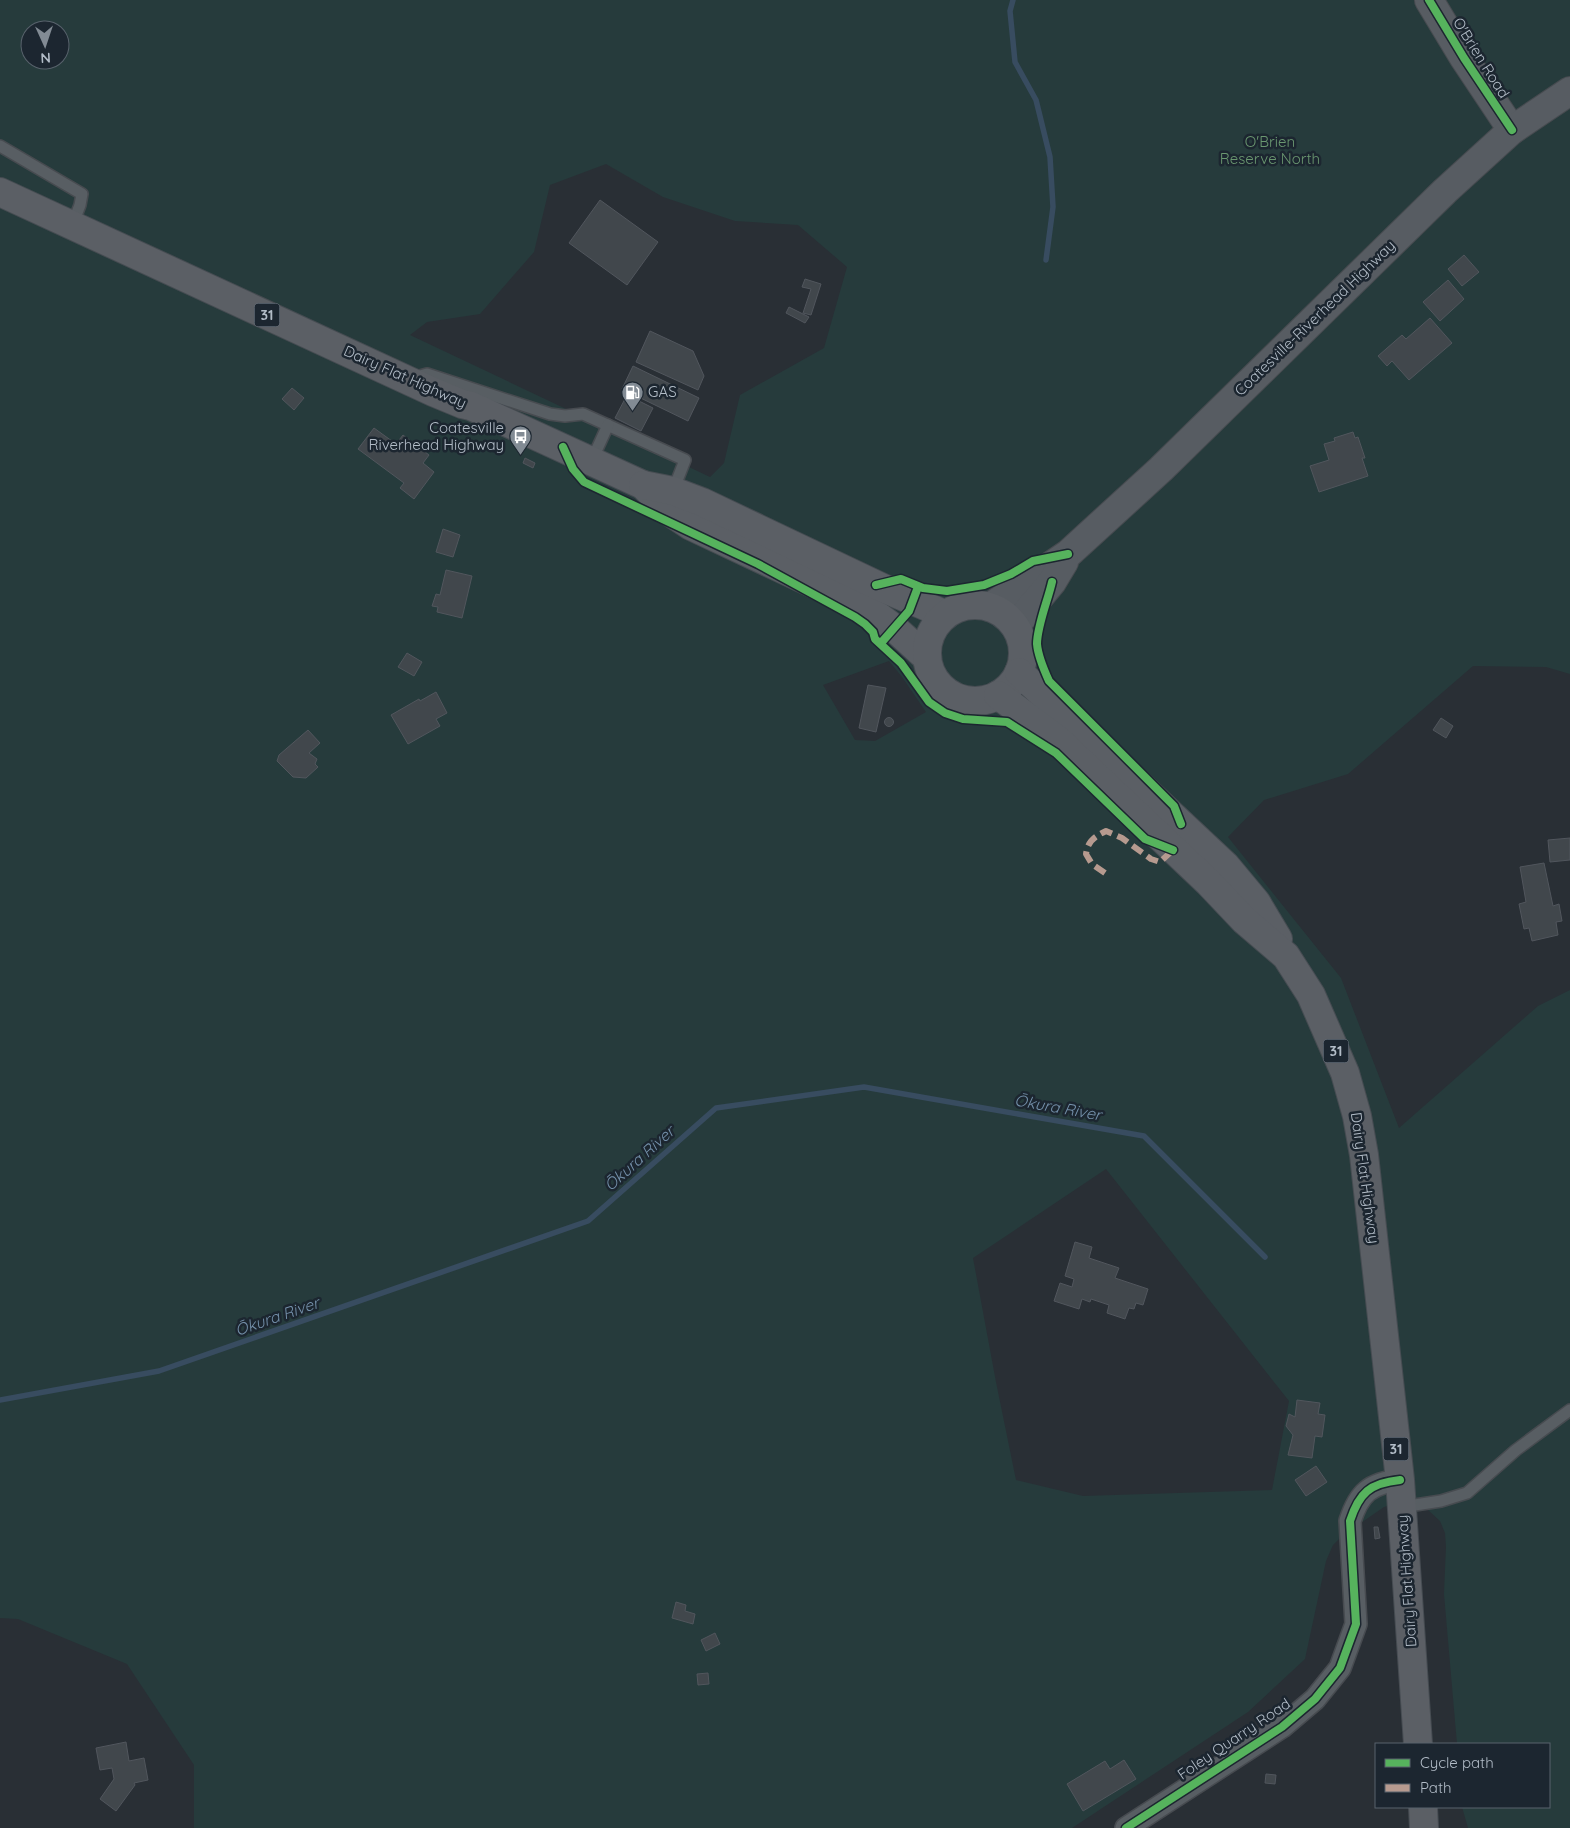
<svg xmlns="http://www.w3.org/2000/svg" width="1570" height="1828" font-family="Quicksand,sans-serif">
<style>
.green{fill:#263b3c;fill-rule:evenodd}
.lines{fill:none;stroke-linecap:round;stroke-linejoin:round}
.stream{stroke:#384c60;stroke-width:5.5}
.building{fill:#41474c;stroke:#51565d}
.lane-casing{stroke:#474b50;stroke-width:14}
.street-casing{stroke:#474b50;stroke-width:24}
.secondary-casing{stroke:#474b50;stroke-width:30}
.primary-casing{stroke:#464c52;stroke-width:30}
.lane{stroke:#585e63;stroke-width:11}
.street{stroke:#585e63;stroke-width:21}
.secondary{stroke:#575c62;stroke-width:28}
.primary{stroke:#5b5f65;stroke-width:28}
.quiet{stroke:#b69a8f;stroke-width:6;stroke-dasharray:12 6;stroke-linecap:butt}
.cycleway-casing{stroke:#1c2630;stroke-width:11}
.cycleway{stroke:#56b35d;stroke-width:8}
.labels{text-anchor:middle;stroke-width:5;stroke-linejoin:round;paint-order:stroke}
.shield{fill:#1c2630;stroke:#858f9a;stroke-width:1}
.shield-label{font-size:14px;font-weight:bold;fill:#b2bcc7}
.street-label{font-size:15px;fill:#b2bcc7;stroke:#1c2630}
.park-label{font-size:15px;fill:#6a9770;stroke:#1c2630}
.poi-label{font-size:15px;fill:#b2bcc7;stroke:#1c2630;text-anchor:start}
.water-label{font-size:16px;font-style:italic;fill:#7490aa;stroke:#1c2630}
</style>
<rect width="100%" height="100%" fill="#292f35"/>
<path class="green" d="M0 0H1570V674L1546 667 1473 666 1348 774 1264 800 1228 837 1341 978 1399 1128 1538 1006 1570 990V1828H1468L1462 1807H1549V1744H1457L1444 1594 1446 1547 1445 1533 1440 1521 1427 1509 1394 1504 1384 1507 1342 1536 1333 1545 1326 1561 1305 1659 1248 1712 1072 1828H194V1765L127 1664 18 1619 0 1618ZM30 30H60V60H30ZM606 164 663 197 735 221 798 225 847 267 824 348 740 395 724 463 710 477 410 335 427 322 480 314 534 252 550 185ZM889 661 902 677 926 712 875 741 855 740 823 685ZM1106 1169 1289 1401 1272 1490 1083 1496 1016 1480 996 1382 973 1258Z"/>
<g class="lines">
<g class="stream">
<path d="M1013 0 1010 11 1015 62 1036 100 1050 157 1053 207 1046 260"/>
<path d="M0 1400 159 1371 588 1221 716 1108 864 1087 1144 1136 1265 1257"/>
</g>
</g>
<g class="building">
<path d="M600 200 658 242 627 285 569 243Z"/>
<path d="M1464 255 1479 272 1462 286 1448 269Z"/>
<path d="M805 279 821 284 811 315 803 313 811 289 802 287Z"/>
<path d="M1448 280 1464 299 1440 321 1423 302Z"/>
<path d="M789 307 809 317 805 323 786 313Z"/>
<path d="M1430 318 1452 343 1409 380 1392 361 1387 366 1378 356 1402 335 1406 339Z"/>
<path d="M650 331 693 351 704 376 698 390 636 362Z"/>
<path d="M633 366 699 398 688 421 622 389Z"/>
<path d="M292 388 304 398 294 410 282 399Z"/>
<path d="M627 395 653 408 641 431 615 418Z"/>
<path d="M374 428 396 444 403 435 429 455 423 463 434 472 414 499 400 488 404 483 358 449Z"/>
<path d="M1353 432 1355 438 1358 437 1365 458H1362L1368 476 1319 492 1310 466 1329 460 1324 444 1335 441 1334 438Z"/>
<path d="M525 458 535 463 533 468 523 463Z"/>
<path d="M443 529 460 535 453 557 436 552Z"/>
<path d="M446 570 472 576 462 618 437 612 438 607 432 606 436 594 440 595Z"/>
<path d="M407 653 422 662 414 676 398 667Z"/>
<path d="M868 685 886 688 876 732 859 728Z"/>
<path d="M436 692 447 713 436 719 440 726 408 744 391 715 419 699 420 701Z"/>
<circle cx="889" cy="722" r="4.5"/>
<path d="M1441 718 1453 726 1446 738 1433 730Z"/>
<path d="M308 730 320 743 309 753 317 759 315 764 318 767 306 778 293 777 277 761 279 755Z"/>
<path d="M1570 838V860L1550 862 1548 840Z"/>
<path d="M1544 863 1553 906 1559 904 1562 921 1556 922 1558 935 1532 941 1529 928 1524 929 1519 904 1526 902 1520 867Z"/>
<path d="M1075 1242 1092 1247 1089 1258 1119 1268 1115 1278 1148 1289 1143 1305 1136 1303 1134 1309 1129 1308 1125 1319 1107 1313 1109 1305 1091 1299 1090 1302 1082 1299 1079 1309 1054 1301 1060 1283 1072 1287 1074 1279 1065 1276Z"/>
<path d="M1297 1400 1320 1403 1318 1414 1325 1415 1322 1437 1315 1436 1312 1458 1288 1455 1293 1435 1286 1426 1289 1414 1295 1417Z"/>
<path d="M1316 1466 1327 1482 1306 1496 1295 1480Z"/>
<path d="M1374 1527H1378L1380 1538 1375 1539Z"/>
<path d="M676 1602 686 1605 685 1611 695 1614 693 1624 672 1618Z"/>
<path d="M715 1633 720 1644 706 1651 701 1640Z"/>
<path d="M708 1673 709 1684 698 1685 697 1674Z"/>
<path d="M126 1742 129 1761 144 1758 148 1780 134 1783 135 1785 116 1811 100 1799 114 1779 112 1768 100 1770 96 1748Z"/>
<path d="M1124 1760 1136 1779 1083 1811 1067 1784 1105 1761 1110 1769Z"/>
<path d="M1266 1774 1276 1775 1275 1784 1265 1783Z"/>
</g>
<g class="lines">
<defs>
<g id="lane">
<path d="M0 146 82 194 80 205 72 226"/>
<path d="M413 378 427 374 550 414 565 416 583 414 685 460 673 491"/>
<path d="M592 460 608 425"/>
<path d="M1402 1507 1441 1501 1467 1493 1516 1450 1570 1410"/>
</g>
<path id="street" d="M1126 1828 1282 1727 1315 1699 1340 1668 1356 1624 1350 1521C1359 1493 1370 1483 1400 1480"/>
<g id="secondary">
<path d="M1429 0 1464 58 1512 130"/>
<path d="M990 607 1068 554 1161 469 1445 191 1512 130 1570 91"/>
<path d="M1015 626 1052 582 1064 562"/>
</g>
<g id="primary">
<path d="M0 192 433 392 462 404 471 406 643 485 670 512 691 526 844 598 878 616 894 628 926 657"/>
<path d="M643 485 673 491 702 502 883 588 944 614"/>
<circle cx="975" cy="653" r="48"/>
<path d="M1019 672 1226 866 1256 902 1278 939"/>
<path d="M998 695 1058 740 1208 882 1244 920 1286 956 1311 995 1345 1073 1357 1116 1364 1155 1400 1480 1418 1744"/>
<path d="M1423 1807 1424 1828"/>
</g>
</defs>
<use href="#lane" class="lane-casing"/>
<use href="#street" class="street-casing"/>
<use href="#secondary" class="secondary-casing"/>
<use href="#primary" class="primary-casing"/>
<use href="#lane" class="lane"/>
<use href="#street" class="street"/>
<use href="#secondary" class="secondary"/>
<use href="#primary" class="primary"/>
<path class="quiet" d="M1105 873 1092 864 1086 854C1088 841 1094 837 1106 831L1122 838 1151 859 1160 862 1173 850"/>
<defs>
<g id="cycleway">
<path d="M1429 0 1464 58 1512 130"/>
<path d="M563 447 573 469 584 482 758 564 855 617 865 624 873 632 875 639 901 663 929 702 945 713 963 719 1007 722 1056 753 1145 839 1173 850"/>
<path d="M1052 582C1048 600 1037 626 1037 644 1038 656 1044 670 1049 681L1174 806 1181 824"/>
<path d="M876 585 901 579 923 588 947 591 984 585 1011 574 1033 561 1068 554"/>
<path d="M881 643 909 611 918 587"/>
<path d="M1126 1828 1282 1727 1315 1699 1340 1668 1356 1624 1350 1521C1359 1493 1370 1483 1400 1480"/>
</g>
</defs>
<use href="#cycleway" class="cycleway-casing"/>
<use href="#cycleway" class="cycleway"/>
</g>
<defs>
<symbol id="fuel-pin" viewBox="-11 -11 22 30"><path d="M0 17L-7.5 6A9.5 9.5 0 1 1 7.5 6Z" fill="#828b94" stroke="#1c2630"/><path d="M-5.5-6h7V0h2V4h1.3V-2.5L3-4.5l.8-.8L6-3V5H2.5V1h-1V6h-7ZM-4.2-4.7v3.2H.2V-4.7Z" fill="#fff"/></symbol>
<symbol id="bus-pin" viewBox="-11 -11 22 30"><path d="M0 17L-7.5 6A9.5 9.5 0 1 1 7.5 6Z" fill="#828b94" stroke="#1c2630"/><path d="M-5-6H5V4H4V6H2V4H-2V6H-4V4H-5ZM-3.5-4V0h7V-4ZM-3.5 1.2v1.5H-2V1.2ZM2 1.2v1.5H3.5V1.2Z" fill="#fff"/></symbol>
</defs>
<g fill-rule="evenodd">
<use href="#fuel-pin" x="620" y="380" width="25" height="34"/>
<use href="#bus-pin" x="508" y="424" width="25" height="34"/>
</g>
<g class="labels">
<g class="shield">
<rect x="254.5" y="303.5" width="25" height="23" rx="4"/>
<rect x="1323.5" y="1039.5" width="25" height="23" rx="4"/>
<rect x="1383.5" y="1437.5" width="25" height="23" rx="4"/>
</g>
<g class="shield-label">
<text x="267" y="320">31</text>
<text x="1336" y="1056">31</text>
<text x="1396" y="1454">31</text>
</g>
<g class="street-label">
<text transform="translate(1481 58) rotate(58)" y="5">O'Brien Road</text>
<text transform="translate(1315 318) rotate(-44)" y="5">Coatesville-Riverhead Highway</text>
<text transform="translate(405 377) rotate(24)" y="5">Dairy Flat Highway</text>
<text transform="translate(1365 1178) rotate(82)" y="5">Dairy Flat Highway</text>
<text transform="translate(1407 1581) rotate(-94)" y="5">Dairy Flat Highway</text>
<text transform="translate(1234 1739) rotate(-34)" y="5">Foley Quarry Road</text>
</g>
<g class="park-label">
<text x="1270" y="147">O'Brien<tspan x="1270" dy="17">Reserve North</tspan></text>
</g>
<g class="poi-label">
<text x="648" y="397">GAS</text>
<text x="504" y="433" text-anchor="end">Coatesville<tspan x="504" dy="17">Riverhead Highway</tspan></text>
</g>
<g class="water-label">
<text transform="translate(1058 1107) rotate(10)" y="6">Ōkura River</text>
<text transform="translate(639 1158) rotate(-42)" y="6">Ōkura River</text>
<text transform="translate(277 1316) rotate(-19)" y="6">Ōkura River</text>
</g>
</g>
<rect x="1375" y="1743" width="175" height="65" fill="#1c2630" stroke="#58626c"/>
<rect x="1385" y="1759" width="25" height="8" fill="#56b35d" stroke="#58626c"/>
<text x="1420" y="1768" font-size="15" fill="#b2bcc7">Cycle path</text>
<rect x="1385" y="1784" width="25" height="8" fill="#b69a8f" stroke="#58626c"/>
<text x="1420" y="1793" font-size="15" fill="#b2bcc7">Path</text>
<g transform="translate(45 45) rotate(177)"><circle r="24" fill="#1c2630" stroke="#58626c"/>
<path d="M0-4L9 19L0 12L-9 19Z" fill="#828b94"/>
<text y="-8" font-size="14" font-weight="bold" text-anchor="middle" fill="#b2bcc7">N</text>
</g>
</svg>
